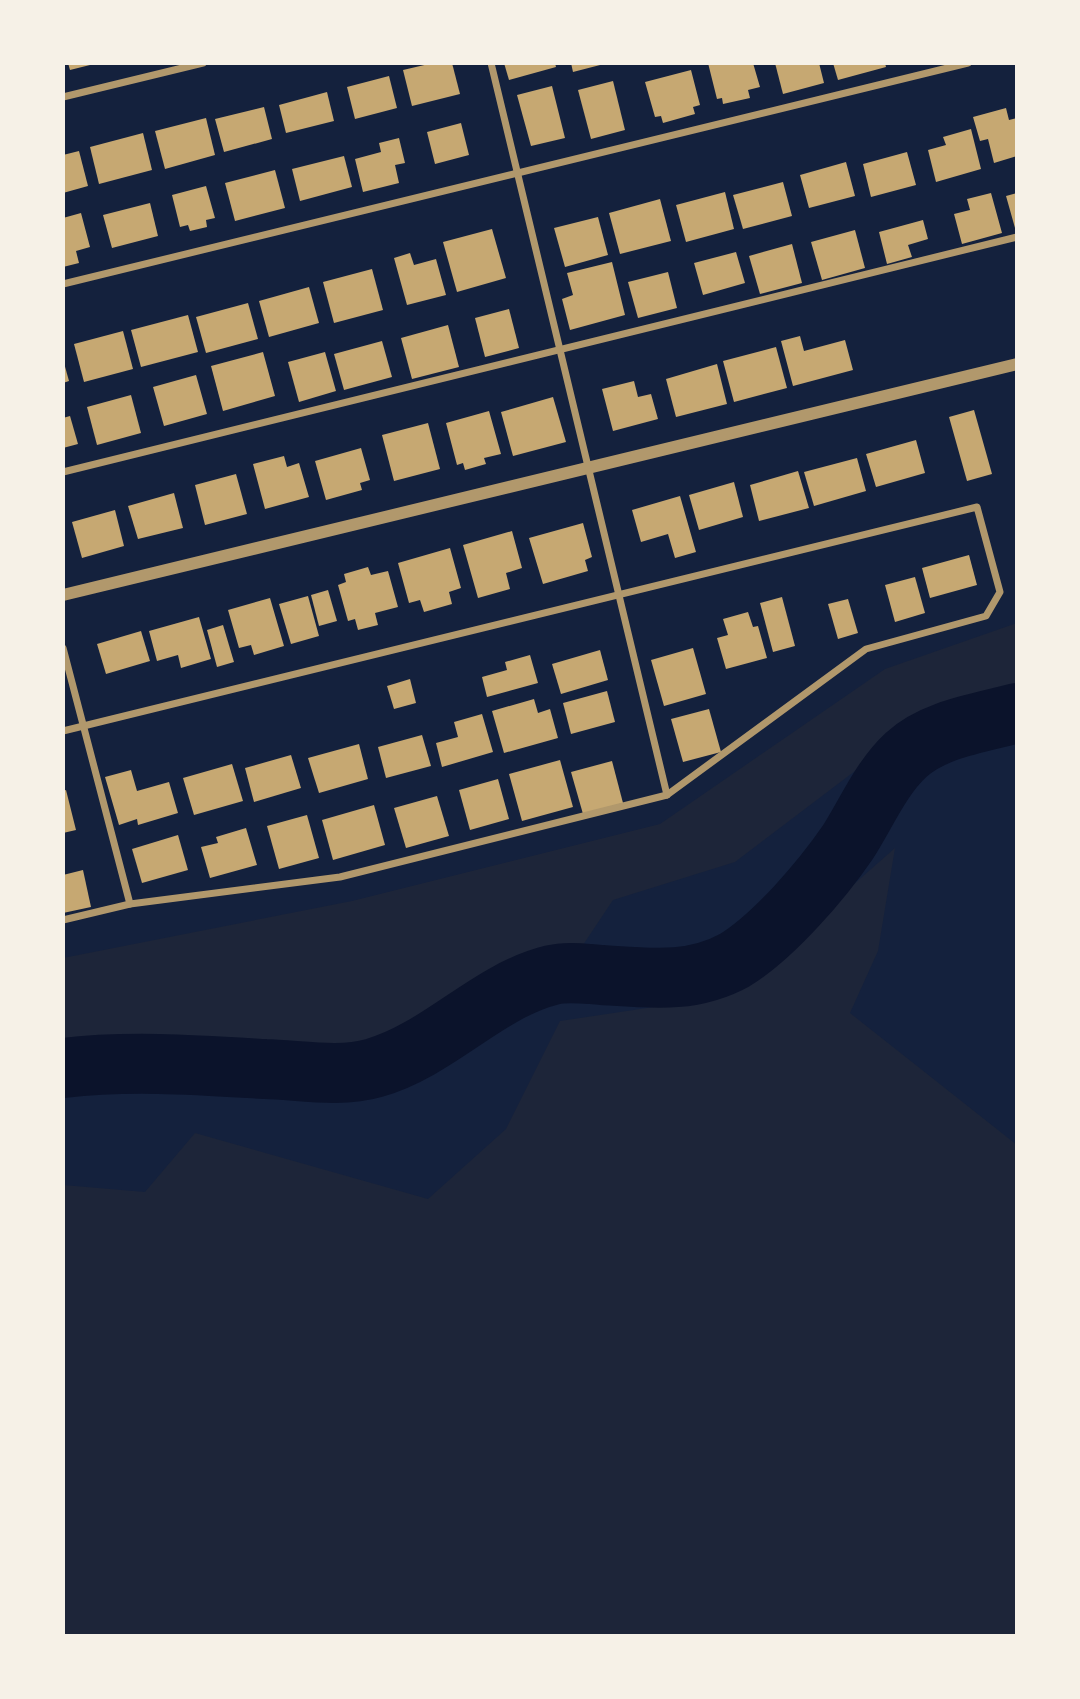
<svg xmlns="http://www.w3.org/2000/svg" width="1080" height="1699" font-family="Poppins,sans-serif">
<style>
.green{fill:#1d2539}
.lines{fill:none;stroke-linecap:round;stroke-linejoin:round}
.river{stroke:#0b132b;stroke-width:60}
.building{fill:#c6a872}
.minor{stroke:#b1986c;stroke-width:7}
.tertiary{stroke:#b1986c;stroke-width:12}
</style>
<rect width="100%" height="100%" fill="#14213d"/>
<g class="green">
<path d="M1017 623V696L921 721 735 862 613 900 565 972 387 1073 155 1057 63 1065V958L352 901 660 824 885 669Z"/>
<path d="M895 848 878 951 850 1013 1017 1145V1636H63V1185L145 1192 195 1133 428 1199 506 1129 560 1021 727 996Z"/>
</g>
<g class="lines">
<path class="river" d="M63 1068C129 1060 199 1065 265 1069 300 1070 340 1078 374 1068 440 1049 487 991 552 975 568 971 586 974 602 975 648 978 692 984 735 960 774 936 822 880 848 842 866 814 881 778 906 755 934 729 980 723 1017 713"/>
</g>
<g class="building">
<path d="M68 63H94V64L70 70Z"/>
<path d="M433 63H452L460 94 412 106 403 70Z"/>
<path d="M504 63H555L556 67 509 80Z"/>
<path d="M571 63H604V64L573 72Z"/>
<path d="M708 63H753L760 87 748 90 750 98 723 104 722 98 717 99Z"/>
<path d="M775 63H819L824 83 783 94Z"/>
<path d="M833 63H885L886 67 838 80Z"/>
<path d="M691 70 700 105 693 107 695 114 663 123 661 116 655 117 645 82Z"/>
<path d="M389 76 397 108 355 119 347 87Z"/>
<path d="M613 81 625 130 591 139 578 90Z"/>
<path d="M552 86 565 138 531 146 517 95Z"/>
<path d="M327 92 334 121 286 133 279 105Z"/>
<path d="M264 107 272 139 224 152 215 119Z"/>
<path d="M1006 108 1009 120 1017 118V156L994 163 988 139 980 141 973 117Z"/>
<path d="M206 118 215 155 165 169 155 131Z"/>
<path d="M461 123 469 155 435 164 427 132Z"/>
<path d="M971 129 981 169 936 182 928 150 946 145 943 137Z"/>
<path d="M143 133 152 170 99 184 90 147Z"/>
<path d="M399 138 405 163 395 165 399 183 363 192 355 159 381 152 379 143Z"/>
<path d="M79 151 88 186 63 193V155Z"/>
<path d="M907 152 916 185 871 197 863 164Z"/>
<path d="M344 156 352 187 300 201 292 169Z"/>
<path d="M846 162 855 196 809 208 800 175Z"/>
<path d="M275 170 285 208 235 221 225 183Z"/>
<path d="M783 182 792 216 743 229 733 195Z"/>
<path d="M206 186 215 218 206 220 207 227 190 231 188 225 180 227 172 195Z"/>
<path d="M725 192 734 229 686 242 676 205Z"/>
<path d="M991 193 1002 233 962 244 954 214 970 210 967 199Z"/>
<path d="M1017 193V228H1015L1006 196Z"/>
<path d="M660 199 671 241 620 254 609 213Z"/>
<path d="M150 203 158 236 112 248 103 215Z"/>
<path d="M81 213 90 247 76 251 79 263 63 267V218Z"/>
<path d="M598 217 608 255 565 267 554 228Z"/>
<path d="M923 220 928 239 908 245 912 257 887 264 879 232Z"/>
<path d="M492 229 506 278 457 292 443 242Z"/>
<path d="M855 230 865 268 822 280 811 242Z"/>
<path d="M792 244 802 283 760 294 749 256Z"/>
<path d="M736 252 745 283 703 295 694 263Z"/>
<path d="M410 253 414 265 436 259 446 295 407 305 394 258Z"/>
<path d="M612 262 625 315 570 330 562 299 573 295 567 273Z"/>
<path d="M372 269 383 310 334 323 323 282Z"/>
<path d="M668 272 677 308 638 318 628 282Z"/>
<path d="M309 287 319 323 269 337 259 301Z"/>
<path d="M248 303 258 339 206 353 196 317Z"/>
<path d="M509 309 519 348 485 357 475 318Z"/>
<path d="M188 315 198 352 141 367 131 330Z"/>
<path d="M448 325 459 367 412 379 401 338Z"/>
<path d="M123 331 133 369 84 382 74 344Z"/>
<path d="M800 336 804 351 845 340 853 370 793 386 781 341Z"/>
<path d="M382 341 392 377 344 390 334 354Z"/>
<path d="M776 347 787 388 734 402 723 361Z"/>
<path d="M263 352 275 396 223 411 211 366Z"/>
<path d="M325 352 336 391 299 402 288 362Z"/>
<path d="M64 363 69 381 63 383V364Z"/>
<path d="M717 364 727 404 676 417 666 379Z"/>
<path d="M196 375 207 414 164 426 153 387Z"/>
<path d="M634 381 638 397 651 394 658 419 613 431 602 389Z"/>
<path d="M131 395 141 433 97 445 87 407Z"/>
<path d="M553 397 566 442 513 456 501 412Z"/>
<path d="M974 410 992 474 967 481 949 417Z"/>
<path d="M489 411 501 454 484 458 486 464 465 470 463 463 457 465 446 423Z"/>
<path d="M70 416 78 444 63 448V418Z"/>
<path d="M428 423 440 469 394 481 382 435Z"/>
<path d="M916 440 925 473 876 487 866 454Z"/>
<path d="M361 448 370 480 360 483 362 490 326 500 315 461Z"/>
<path d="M284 456 287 467 299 463 309 497 265 509 253 464Z"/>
<path d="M857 458 866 491 814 506 804 472Z"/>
<path d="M798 471 809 508 759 521 750 485Z"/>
<path d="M236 474 247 514 205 525 195 485Z"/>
<path d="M734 482 743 517 699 530 689 495Z"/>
<path d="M174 493 183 528 138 539 128 506Z"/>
<path d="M680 496 696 552 675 558 668 534 641 542 632 510Z"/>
<path d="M115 510 124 546 82 558 72 522Z"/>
<path d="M583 523 592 557 585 560 588 571 543 584 529 538Z"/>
<path d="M512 531 522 568 506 573 510 589 478 598 463 545Z"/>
<path d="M450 548 461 588 449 592 452 604 424 612 420 600 409 603 398 563Z"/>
<path d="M969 555 977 585 930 598 922 568Z"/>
<path d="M368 567 371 575 388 571 398 607 375 613 378 625 358 630 355 619 348 621 338 585 346 582 344 574Z"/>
<path d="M915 577 925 613 895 622 885 585Z"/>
<path d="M328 590 337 621 319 626 311 595Z"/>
<path d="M308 596 319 636 291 644 279 604Z"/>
<path d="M782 597 795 646 773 652 760 603Z"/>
<path d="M270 598 284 646 254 655 251 645 239 648 228 610Z"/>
<path d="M848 599 858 633 838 639 828 604Z"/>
<path d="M748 612 753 627 758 626 767 658 726 669 717 638 728 635 723 619Z"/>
<path d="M199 617 211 659 181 668 178 655 157 661 149 631Z"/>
<path d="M223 625 234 662 217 667 207 630Z"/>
<path d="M141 631 150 661 106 674 97 644Z"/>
<path d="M693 648 706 694 664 706 651 660Z"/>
<path d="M600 650 608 680 561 694 552 664Z"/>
<path d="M530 655 538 683 487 697 482 677 507 670 505 662Z"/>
<path d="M410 679 416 703 394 709 387 686Z"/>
<path d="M607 691 615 722 571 734 563 703Z"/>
<path d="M534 699 538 713 550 709 558 738 504 753 492 711Z"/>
<path d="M709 709 721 752 683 762 671 719Z"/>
<path d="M482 714 493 752 442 767 436 743 458 737 454 722Z"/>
<path d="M422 735 431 766 386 778 378 747Z"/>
<path d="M359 744 368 779 319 793 308 758Z"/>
<path d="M291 755 301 788 254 802 245 768Z"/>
<path d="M560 760 573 807 522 821 509 774Z"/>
<path d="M612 761 623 803 583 814 571 772Z"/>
<path d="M232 764 243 801 194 815 183 778Z"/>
<path d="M131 770 137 791 169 782 178 813 138 825 137 819 119 825 105 777Z"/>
<path d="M498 779 509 819 470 830 459 790Z"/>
<path d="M66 790 76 830 63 833V791Z"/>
<path d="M437 796 449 836 406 848 394 808Z"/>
<path d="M374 805 385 845 333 860 322 820Z"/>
<path d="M307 815 319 858 279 869 267 826Z"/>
<path d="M246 828 257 865 210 878 201 847 218 843 216 837Z"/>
<path d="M178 835 188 870 142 883 132 849Z"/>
<path d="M83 870 91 907 63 913V875Z"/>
</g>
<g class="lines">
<g class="minor">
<path d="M491 63 667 795"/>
<path d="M63 97 203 63"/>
<path d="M63 284 968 63"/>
<path d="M63 472 1017 237"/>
<path d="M63 648 130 904"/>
<path d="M63 731 977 507 1000 592 986 616 866 649 667 795 340 877 130 904 63 920"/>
</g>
<path class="tertiary" d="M63 595 1017 364"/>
</g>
<rect width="1080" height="1699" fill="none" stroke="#f6f1e7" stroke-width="130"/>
</svg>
